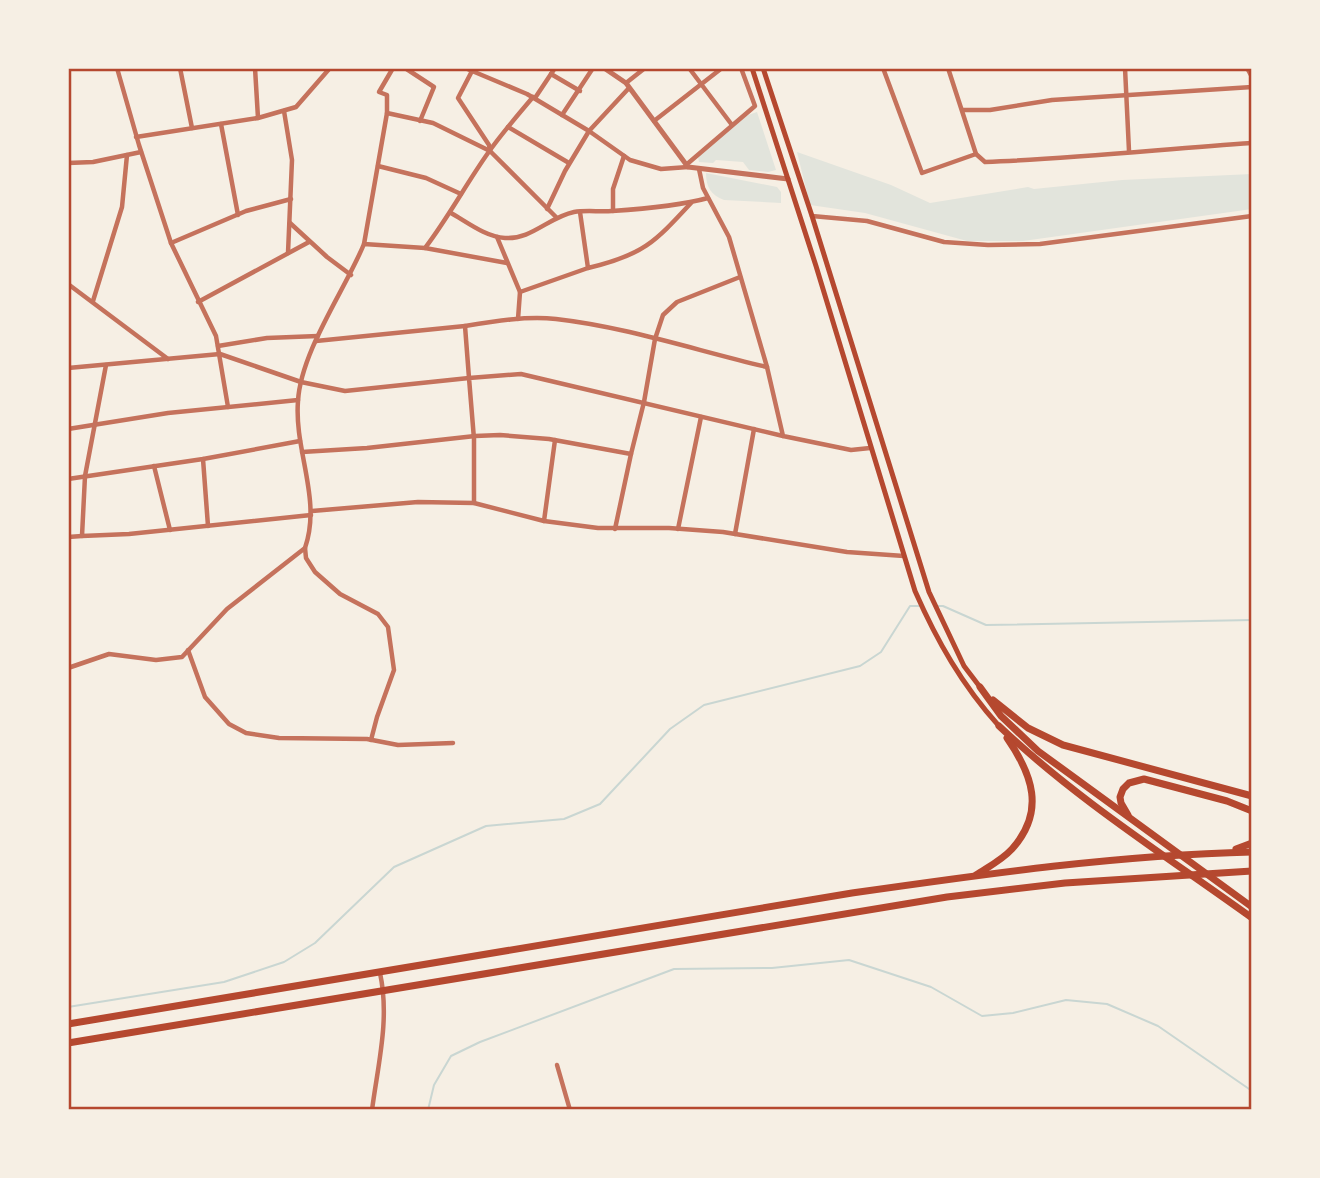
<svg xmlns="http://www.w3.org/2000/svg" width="1320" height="1178" font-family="'Archivo Narrow',sans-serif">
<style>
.green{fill:#e2e4dc}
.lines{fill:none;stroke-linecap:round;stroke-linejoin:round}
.stream{stroke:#c9d6d2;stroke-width:2}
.minor{stroke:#c5725c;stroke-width:4.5}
.tertiary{stroke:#c5725c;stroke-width:5}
.secondary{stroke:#b5482f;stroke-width:5}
.trunk{stroke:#b5482f;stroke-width:7}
.neatline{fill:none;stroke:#b5482f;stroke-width:2.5}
</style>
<rect width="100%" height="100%" fill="#f6efe4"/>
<g class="green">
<path d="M757 112 776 170 768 172 749 170 743 162 716 160 713 163 699 162 698 157 748 115Z"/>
<path d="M797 152 891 185 930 203 1028 187 1034 189 1122 180 1252 174V209L1023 241H967L865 213 810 205Z"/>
<path d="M706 173 777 187 781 192V203L724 200C711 195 706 187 706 173Z"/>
</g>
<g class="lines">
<g class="stream">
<path d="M938 606H943L986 625 1252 620"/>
<path d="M68 1007 224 982 284 962 315 943 394 867 486 826 564 819 600 804 670 729 704 705 860 666 881 652 910 606H919"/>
<path d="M428 1110 434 1085 451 1056 480 1042 674 969 772 968 849 960 931 987 982 1016 1013 1013 1066 1000 1107 1004 1158 1026 1252 1091"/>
</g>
<g class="minor">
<path d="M117 68 139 145 171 243 216 336 228 407"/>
<path d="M180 68 192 128"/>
<path d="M255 68 258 118"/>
<path d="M405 68 434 87 420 121"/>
<path d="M465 68 527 94 589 131 630 160 661 169 688 167"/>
<path d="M689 68 732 125"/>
<path d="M883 68 922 173 976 154"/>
<path d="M948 68 976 154 985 162C1074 159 1163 149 1252 143"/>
<path d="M1125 68 1129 151"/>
<path d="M1247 68 1252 77"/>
<path d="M472 71 458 98 489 145 490 150"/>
<path d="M551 74 580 91"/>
<path d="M626 83 645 68"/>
<path d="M535 98 555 68"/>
<path d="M963 110H990L1052 100 1252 87"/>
<path d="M284 111 292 160 288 253"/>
<path d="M387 113 433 123 490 151 556 217"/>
<path d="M562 115 593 68"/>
<path d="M654 121 722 68"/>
<path d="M221 124 238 215"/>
<path d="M508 127 569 163"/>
<path d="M136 137 258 118 296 107 330 68"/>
<path d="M68 163 93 162 141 152"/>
<path d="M686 165 755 106 741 68"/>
<path d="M378 166 426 178 461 194"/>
<path d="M699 169 703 188 729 237 767 367 783 436 851 450 870 448"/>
<path d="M547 209 565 171 589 131 629 88"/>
<path d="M613 211V189L624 156"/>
<path d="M580 212 588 268C643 255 654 243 691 203"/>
<path d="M451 213C467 222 486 237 505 238 531 240 549 217 574 212 586 210 600 212 612 211 642 209 679 206 708 198"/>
<path d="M812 216 867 221 944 242 988 245 1040 244 1252 216"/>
<path d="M290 223 327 257 351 275"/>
<path d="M497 237 520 292 588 268"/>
<path d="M171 243 246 211 291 199"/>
<path d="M364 244 387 113V95L379 92 393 68"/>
<path d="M425 248 507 263"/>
<path d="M68 284 168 359"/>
<path d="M93 301 122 207 127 155"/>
<path d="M198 302 309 242"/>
<path d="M518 319 520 292"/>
<path d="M465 326C495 321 526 316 556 319 627 327 698 351 767 367"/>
<path d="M218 346 267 338 318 336"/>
<path d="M106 365 85 476 82 536 129 534 311 515"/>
<path d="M68 368 220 354 301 382 345 391 469 378 465 326 316 341"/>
<path d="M68 429 168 413 298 400"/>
<path d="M302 452 367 448 475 436 500 435 549 439 631 454 644 402 655 339 663 315 677 302 740 277"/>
<path d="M203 459 208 526"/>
<path d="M154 466 170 530"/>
<path d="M68 479 203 459 300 441"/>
<path d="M474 503V439L469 378 521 374 783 436"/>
<path d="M312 511 418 502 474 503 544 521 598 528H669L723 532 847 552 904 556"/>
<path d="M544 521 555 440"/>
<path d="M615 529 631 454"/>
<path d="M678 529 701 417"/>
<path d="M735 534 754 429"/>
<path d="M68 537 82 536"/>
<path d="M305 548 306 558 315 572 340 594 378 614 388 627 394 670 377 717 371 740"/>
<path d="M188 650 205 697 229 724 246 733 279 738 367 739 398 745 453 743"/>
<path d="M68 668 109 654 156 660 182 657 227 609 305 548C322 499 294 451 298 401 301 351 345 290 364 244L425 248C448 218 466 184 488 153 502 133 518 115 533 97"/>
<path d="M557 1065 570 1110"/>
<path d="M372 1110C378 1064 390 1019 380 973"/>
</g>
<path class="tertiary" d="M604 68 626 83 688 167 788 179"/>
<g class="secondary">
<path d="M752 68 816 266 915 591C937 641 962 685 999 726"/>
<path d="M763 68 812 216 929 592 964 666 980 687"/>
</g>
<g class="trunk">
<path d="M980 687 1001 716 1038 751 1252 907"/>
<path d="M993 700 1028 728 1063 745 1252 796"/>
<path d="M999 726C1076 799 1166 856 1252 918"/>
<path d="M1128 815 1121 803 1120 797 1123 789 1129 783 1144 779 1227 801 1252 811"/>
<path d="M1236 849 1252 843"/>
<path d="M976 875C988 867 1002 860 1012 849 1046 811 1032 774 1007 738"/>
<path d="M68 1024 852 893C985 874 1117 855 1252 852"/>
<path d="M68 1043 947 897 1065 883 1252 871"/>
</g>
</g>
<rect width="1320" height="1178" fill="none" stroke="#f6efe4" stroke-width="140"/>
<rect x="70" y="70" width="1180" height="1038" class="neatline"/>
</svg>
